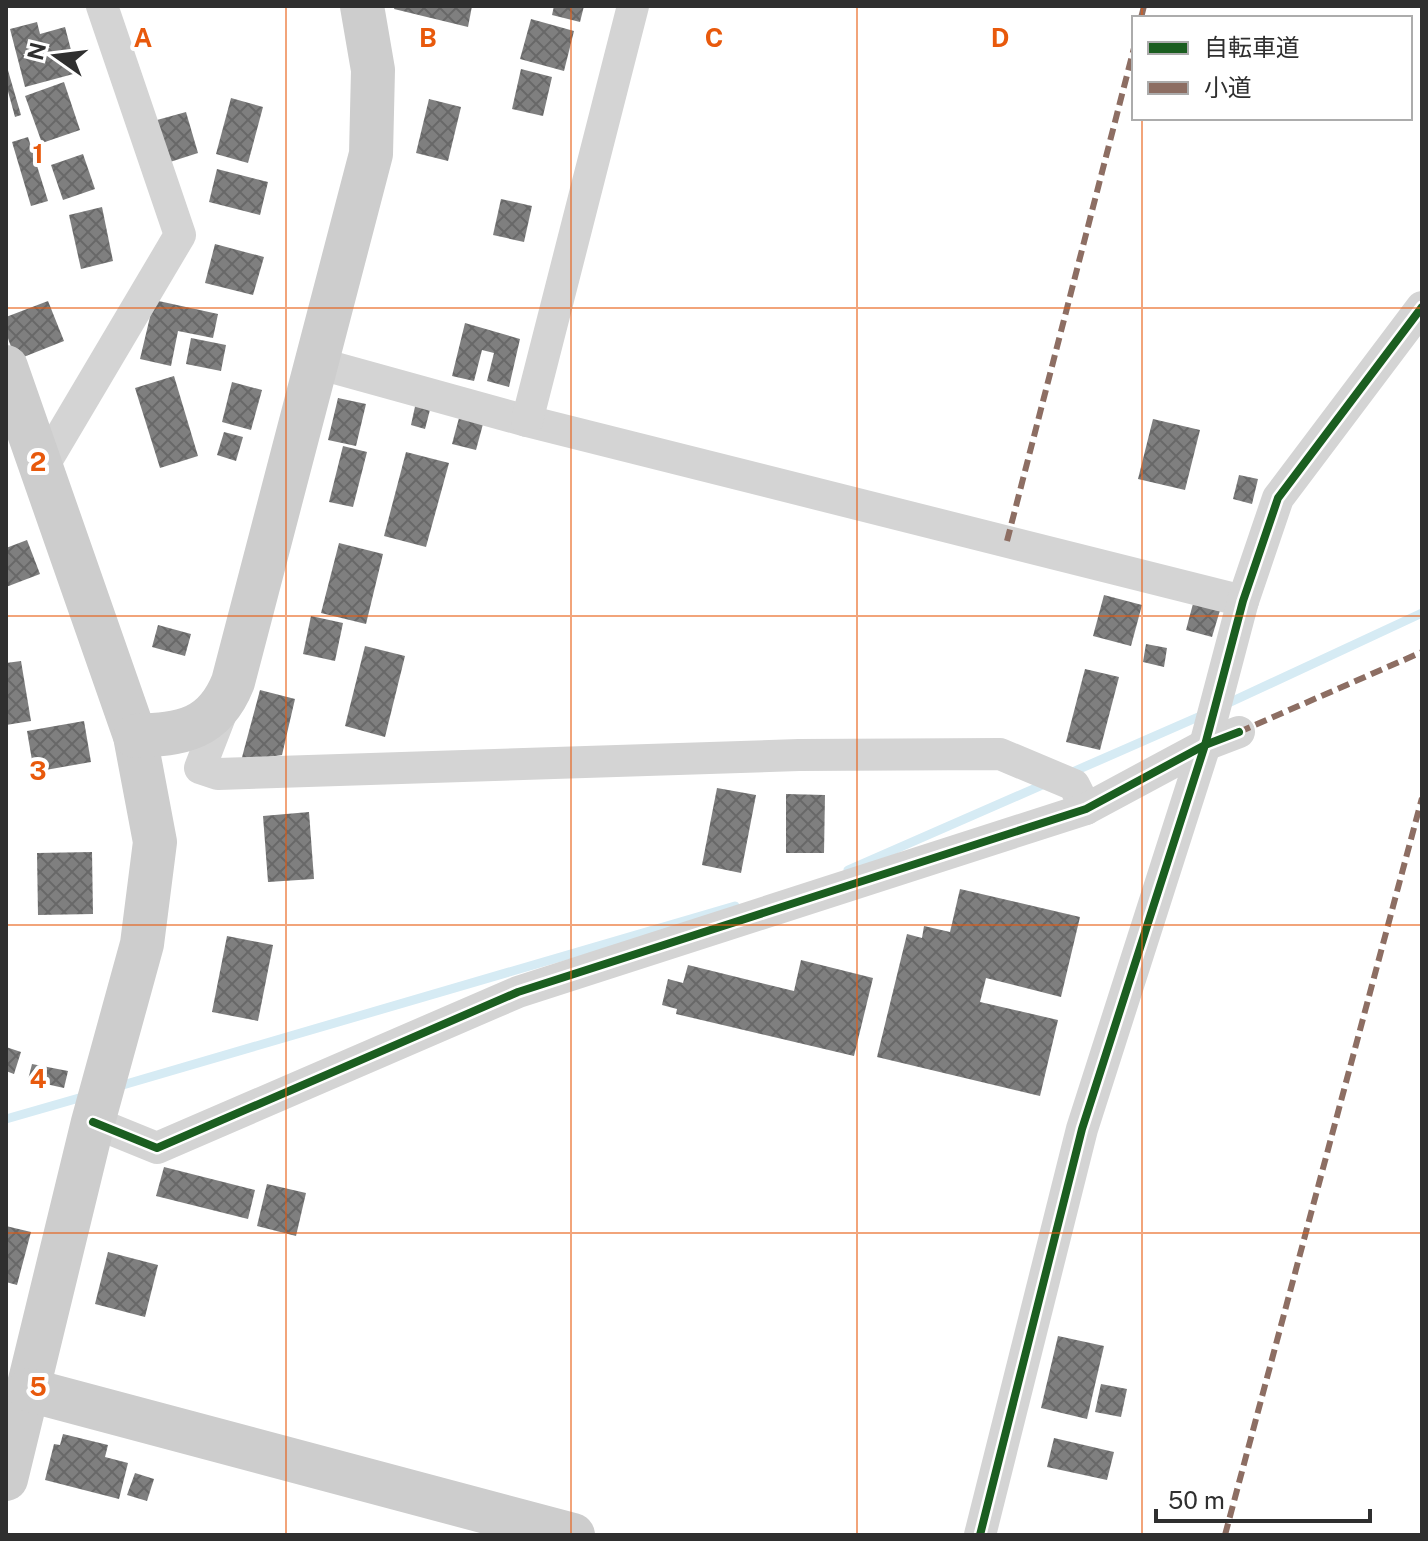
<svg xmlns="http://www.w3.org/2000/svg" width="1428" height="1541" font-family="'Public Sans','Noto Sans JP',sans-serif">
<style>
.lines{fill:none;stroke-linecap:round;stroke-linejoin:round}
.stream{stroke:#d6ebf4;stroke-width:9}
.building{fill:url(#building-cross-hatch)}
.street{stroke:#d4d4d4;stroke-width:32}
.secondary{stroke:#cdcdcd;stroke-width:44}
.quiet{stroke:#8d6e63;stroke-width:6;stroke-dasharray:12 6;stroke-linecap:butt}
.cycleway-casing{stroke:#fff;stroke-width:13}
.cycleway{stroke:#1b5e20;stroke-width:8}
.grid{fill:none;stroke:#e8590c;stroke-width:2;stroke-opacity:0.55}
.grid-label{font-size:26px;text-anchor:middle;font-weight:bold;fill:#e8590c;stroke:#fff;stroke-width:8;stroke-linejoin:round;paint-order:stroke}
</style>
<defs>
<pattern id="building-cross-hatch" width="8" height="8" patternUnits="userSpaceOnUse" patternTransform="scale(2)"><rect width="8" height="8" fill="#7f7f7f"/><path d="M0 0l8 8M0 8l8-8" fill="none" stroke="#686868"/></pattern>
</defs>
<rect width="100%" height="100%" fill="#fff"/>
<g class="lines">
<g class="stream">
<path d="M1222 706 1422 613"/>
<path d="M1068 774 1205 714"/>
<path d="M848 870 1047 783"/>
<path d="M116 1087 735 906"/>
<path d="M6 1119 86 1096"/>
</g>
</g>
<g class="building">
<path d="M395 6H472L468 27 394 9Z"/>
<path d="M554 6H584L580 22 552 15Z"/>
<path d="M531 19 574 31 564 71 520 59Z"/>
<path d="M37 22 40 34 65 27 77 73 25 87 10 29Z"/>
<path d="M7 67 21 115 15 117 6 84Z"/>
<path d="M521 69 552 77 543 116 512 109Z"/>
<path d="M64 82 80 130 42 143 25 96Z"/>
<path d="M231 98 263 107 248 163 216 154Z"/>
<path d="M429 99 461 107 448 161 416 153Z"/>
<path d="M186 112 198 153 170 162 157 120Z"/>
<path d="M28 137 48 201 31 206 12 142Z"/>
<path d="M83 154 95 189 63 200 51 165Z"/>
<path d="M217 169 268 182 260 215 209 202Z"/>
<path d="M501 199 532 206 524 242 493 235Z"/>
<path d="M102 207 113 261 81 269 69 215Z"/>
<path d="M215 244 264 257 253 295 205 283Z"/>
<path d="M154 300 218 314 213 338 178 331 171 366 140 359Z"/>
<path d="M48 301 64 341 16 360 6 333V317Z"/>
<path d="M465 323 520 339 509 387 487 381 494 353 482 350 474 381 452 376Z"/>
<path d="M191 338 226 345 221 371 186 364Z"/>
<path d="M174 376 198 456 160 468 135 388Z"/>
<path d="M232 382 262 390 251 430 222 422Z"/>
<path d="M338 398 366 404 356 446 328 440Z"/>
<path d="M416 402 431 406 425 429 411 425Z"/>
<path d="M459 418 483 424 476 450 452 444Z"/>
<path d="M1153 419 1200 430 1185 490 1138 479Z"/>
<path d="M224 432 243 437 236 461 217 455Z"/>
<path d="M343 446 367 452 353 507 329 502Z"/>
<path d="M406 452 449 463 426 547 384 536Z"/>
<path d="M1239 475 1258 479 1252 504 1233 499Z"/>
<path d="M27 540 40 574 6 587V548Z"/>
<path d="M339 543 383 554 366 624 321 613Z"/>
<path d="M1104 595 1142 605 1131 646 1093 636Z"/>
<path d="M1194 600 1221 607 1212 637 1186 630Z"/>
<path d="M311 616 343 623 335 661 303 654Z"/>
<path d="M158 625 191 634 185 656 152 647Z"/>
<path d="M1146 644 1167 648 1164 667 1143 662Z"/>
<path d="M365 646 405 656 385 737 345 726Z"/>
<path d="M21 661 31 721 6 725V663Z"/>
<path d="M1085 669 1119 677 1100 750 1066 742Z"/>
<path d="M260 690 295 699 282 755 241 761Z"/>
<path d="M84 721 91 762 34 772 27 731Z"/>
<path d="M717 788 756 795 741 873 702 865Z"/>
<path d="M786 794 825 795 824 853H786Z"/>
<path d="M309 812 314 879 268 882 263 816Z"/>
<path d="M92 852 93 914 38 915 37 853Z"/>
<path d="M960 889 1080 917 1061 997 986 978 980 1002 1058 1020 1040 1096 877 1057 907 934 922 938 924 926 950 932Z"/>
<path d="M227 936 273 945 258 1021 212 1012Z"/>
<path d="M801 960 873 978 854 1056 676 1014 677 1009 662 1005 668 979 683 983 688 965 794 991Z"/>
<path d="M6 1047 21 1052 14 1074 6 1071Z"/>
<path d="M32 1064 68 1071 64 1088 28 1080Z"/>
<path d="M164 1167 255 1190 248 1219 156 1196Z"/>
<path d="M267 1184 306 1193 296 1236 257 1226Z"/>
<path d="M6 1226 31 1232 17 1285 6 1282Z"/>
<path d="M108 1252 158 1265 145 1317 95 1304Z"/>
<path d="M1058 1336 1104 1346 1087 1419 1041 1408Z"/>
<path d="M1101 1384 1127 1389 1121 1417 1095 1412Z"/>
<path d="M63 1434 108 1445 105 1457 128 1463 119 1499 45 1480 54 1444 60 1445Z"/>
<path d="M1054 1438 1114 1452 1107 1480 1047 1467Z"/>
<path d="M135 1473 154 1479 147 1501 127 1495Z"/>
</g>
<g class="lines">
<g class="street">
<path d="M317 363 527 421 1243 601"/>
<path d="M527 421 633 6"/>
<path d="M42 468 180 235 102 6"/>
<path d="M224 706 200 768 218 774 799 755 1000 754 1074 785 1086 809"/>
<path d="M93 1122 157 1148 518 992 1086 809 1205 745 1239 732"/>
<path d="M980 1535 1082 1129 1205 745 1243 601 1278 498 1422 307"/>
</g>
<g class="secondary">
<path d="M6 367 135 736 155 842 142 944 93 1122 6 1479"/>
<path d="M135 736C182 734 214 730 233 682L371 154 373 70 362 6"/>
<path d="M29 1390 573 1535"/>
</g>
<g class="quiet">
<path d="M1141 18 1144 6"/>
<path d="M1007 541 1134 48"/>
<path d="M1239 732 1422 652"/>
<path d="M1225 1535 1422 798"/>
</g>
<defs>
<g id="cycleway">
<path d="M93 1122 157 1148 518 992 1086 809 1205 745 1239 732"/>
<path d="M980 1535 1082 1129 1205 745 1243 601 1278 498 1422 307"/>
</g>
</defs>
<use href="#cycleway" class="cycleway-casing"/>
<use href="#cycleway" class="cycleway"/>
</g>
<path class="grid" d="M286 6V1535M571 6V1535M857 6V1535M1142 6V18M1142 118V1535M6 308H1422M6 616H1422M6 925H1422M6 1233H1422"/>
<g class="grid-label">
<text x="143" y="47">A</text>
<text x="428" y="47">B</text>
<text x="714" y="47">C</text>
<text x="1000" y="47">D</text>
<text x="38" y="163">1</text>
<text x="38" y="471">2</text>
<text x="38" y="780">3</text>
<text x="38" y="1088">4</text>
<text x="38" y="1396">5</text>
</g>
<rect width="1428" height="1541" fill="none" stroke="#2f2f2f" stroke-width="16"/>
<rect x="1132" y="16" width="280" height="104" fill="#ffffff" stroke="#acacac" stroke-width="2"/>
<rect x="1148" y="42" width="40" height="12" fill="#1b5e20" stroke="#acacac" stroke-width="2"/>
<text x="1204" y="56" font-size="24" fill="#2f2f2f">自転車道</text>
<rect x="1148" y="82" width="40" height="12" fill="#8d6e63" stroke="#acacac" stroke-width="2"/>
<text x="1204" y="96" font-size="24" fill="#2f2f2f">小道</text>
<g transform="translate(56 56) rotate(284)" stroke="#ffffff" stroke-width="6" paint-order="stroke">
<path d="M0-6L14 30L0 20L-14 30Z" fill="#2f2f2f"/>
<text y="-12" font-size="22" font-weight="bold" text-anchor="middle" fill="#2f2f2f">N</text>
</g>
<path d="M1156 1509v12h214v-12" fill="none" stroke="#2f2f2f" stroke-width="4"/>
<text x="1168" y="1509" font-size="24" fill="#2f2f2f" stroke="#ffffff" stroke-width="6" paint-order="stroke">50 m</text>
</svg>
